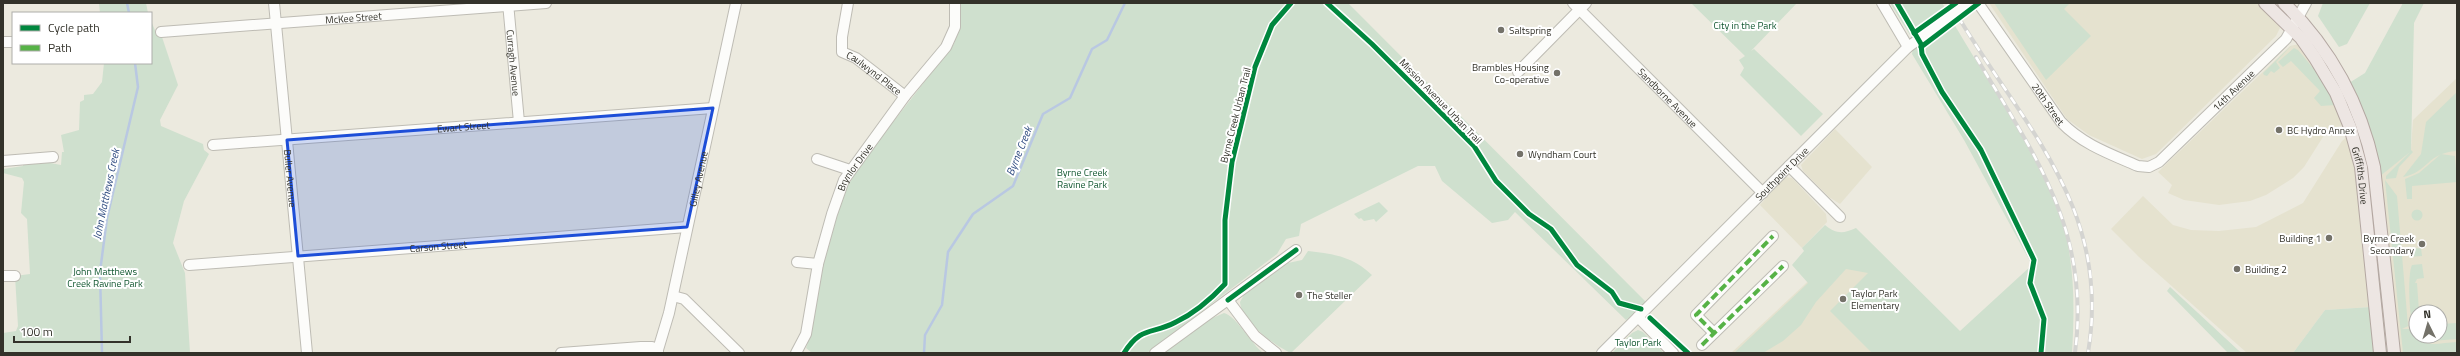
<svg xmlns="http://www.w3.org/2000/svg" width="2460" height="356" font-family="'Titillium Web',sans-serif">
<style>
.built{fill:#e5e2cf;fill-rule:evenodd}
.green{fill:#cfe0ce}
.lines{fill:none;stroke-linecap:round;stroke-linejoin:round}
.stream{stroke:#b9c8e2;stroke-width:2.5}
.minor-casing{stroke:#bebcb4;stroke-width:12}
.major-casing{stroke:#b3a7a1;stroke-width:14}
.minor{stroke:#fcfcfa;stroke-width:10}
.major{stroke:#ede6e3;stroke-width:12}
.rail-casing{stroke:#d4d4d1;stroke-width:4}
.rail{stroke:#fff;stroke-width:2.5;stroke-dasharray:8;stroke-linecap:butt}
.minor-bridge-casing{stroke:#bebcb4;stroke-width:12;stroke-linecap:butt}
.minor-bridge{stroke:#fcfcfa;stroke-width:10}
.quiet{stroke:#56b246;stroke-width:4;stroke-dasharray:8 4;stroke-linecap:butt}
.cycleway-casing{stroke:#fff;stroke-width:8}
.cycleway{stroke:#00873e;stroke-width:5}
.marked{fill:#1d4ed8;fill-opacity:0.2;stroke:#1d4ed8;stroke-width:3;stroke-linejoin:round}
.poi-dot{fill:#747269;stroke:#fff;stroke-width:1.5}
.labels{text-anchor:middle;stroke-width:4;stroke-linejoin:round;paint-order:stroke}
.street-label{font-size:10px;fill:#33322a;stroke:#fff}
.park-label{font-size:10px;fill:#10562f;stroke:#fff}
.poi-label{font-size:10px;fill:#33322a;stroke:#fff;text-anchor:start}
.water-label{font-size:11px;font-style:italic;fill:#314d82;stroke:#fff}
</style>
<rect width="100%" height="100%" fill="#eceadf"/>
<g class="built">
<path d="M1989 3H2259L2277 20 2280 28 2276 36 2156 154 2142 159 2089 135 2067 119Z"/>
<path d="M2299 44 2313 60 2344 125 2328 129 2304 167 2293 178 2266 195 2250 201 2219 205 2184 200 2168 193 2172 185 2158 172 2290 46Z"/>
<path d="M2457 78V353H2398L2379 177 2411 150 2413 120ZM2416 312H2440V336H2416Z"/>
<path d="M1835 129 1872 167 1840 204 1829 197 1803 171 1801 165Z"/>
<path d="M2349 135 2354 150 2371 307 2325 310 2293 353H2247L2139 257 2111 229 2143 196 2173 225 2191 230 2219 231 2256 227 2303 203 2342 141Z"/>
<path d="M1785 177 1792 178 1826 214 1827 222 1802 248 1760 205Z"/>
<path d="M1846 246 1939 344 1931 353H1731Z"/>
</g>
<g class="green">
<path d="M99 3H146L148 13H100Z"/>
<path d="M960 3H1348L1647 303 1626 320 1515 212 1508 220 1492 223 1442 181 1435 166H1418L1301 224 1299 236 1286 239 1277 254 1147 353H812L806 348 811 334 823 266 844 192 865 158 954 44 960 20Z"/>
<path d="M1691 3H1797L1751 51 1754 49 1823 114 1801 136 1740 75 1744 68 1739 60 1745 56Z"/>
<path d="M1890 3H1942L1946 9C1937 15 1918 35 1910 35Z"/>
<path d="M1994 3H2070L2064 9 2091 36 2046 80Z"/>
<path d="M2323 3H2370L2347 44 2339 47 2318 16Z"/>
<path d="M2403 3H2424L2414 23 2411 150 2413 152 2399 167 2396 178 2386 179V176L2410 152 2379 177 2349 83 2365 73Z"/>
<path d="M151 21 157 35 162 37 178 85 160 120 161 126 203 144 204 150 209 154 184 201 173 243 185 273 190 353H3V333L16 331 18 326 15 276 30 274 27 219 21 213 24 182 22 178 3 173V169L23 166V163L45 162 61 165 62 152H64L61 135 79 130 80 102 84 100V95L93 94 102 82 104 63H151Z"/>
<path d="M1954 24C1988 83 2032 142 2057 206 2075 253 2075 304 2072 353H1872L1830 311 1868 273 1846 269 1816 302 1801 325 1783 341 1763 353H1734L1808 283 1792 265 1804 251 1802 248 1825 225C1836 234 1843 234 1856 228L1960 331 2032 265 1964 140 1912 54 1913 49Z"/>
<path d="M2292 45 2276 62 2280 68 2274 73 2271 71 2267 76 2264 75 2263 73Z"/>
<path d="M2294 48 2298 50 2313 68 2316 66 2335 105 2321 106 2314 98 2320 91 2291 61 2283 67 2278 62Z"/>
<path d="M2336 82 2351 108 2368 156 2389 353H2385L2365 163Z"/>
<path d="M2457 92V151C2426 153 2429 172 2403 177L2421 154 2426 122Z"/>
<path d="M2441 154 2455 156 2457 182 2412 186V199H2407L2405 179 2419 173Z"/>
<path d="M2385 180 2397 196 2408 326 2402 329H2409C2418 350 2438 343 2457 342V353H2403Z"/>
<path d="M1379 202 1388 211 1376 222 1374 219 1364 221 1361 218 1359 219 1354 214Z"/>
<circle cx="2417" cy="215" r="5.5"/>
<path d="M2410 245V249L2421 248 2422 256 2409 257Z"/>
<path d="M1308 251C1333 254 1352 256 1372 275L1291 353C1274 346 1241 320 1240 302L1244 295 1288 263 1302 260Z"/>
<path d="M2422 264 2424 278 2417 279 2415 283H2417L2419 311 2427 312H2416V334C2409 325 2407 274 2412 265Z"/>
<path d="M2170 287 2238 350 2242 353H2228L2167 291Z"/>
<path d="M2371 307 2377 353H2293L2325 310Z"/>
<path d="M1224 313C1235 315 1252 344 1263 353H1164L1208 320Z"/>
<path d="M2457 323V339L2431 341V336H2440V324Z"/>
<path d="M1638 330 1643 332 1664 353H1612L1632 333Z"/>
</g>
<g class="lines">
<g class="stream">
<path d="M127 3 129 13"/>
<path d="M102 353 100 272 107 218 138 87 135 63"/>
<path d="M924 353 925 335 942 305 948 252 973 214 1013 186 1043 114 1070 98 1092 49 1107 40 1125 3"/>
</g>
<defs>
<g id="minor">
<path id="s1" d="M274 3 307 353"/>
<path id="s2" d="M508 3 519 122"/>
<path id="s3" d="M848 3 842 37V52L856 58 905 96"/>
<path id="s4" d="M1573 3 1763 193"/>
<path d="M1882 3 1908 47"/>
<path id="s5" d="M1978 3 2061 122C2082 144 2110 154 2138 166L2149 167 2159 162 2286 39 2306 3"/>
<path d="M1958 11 1969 3"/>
<path id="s6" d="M161 32 546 3"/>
<path d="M3 42H13"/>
<path d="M1518 72 1586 3"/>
<path id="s7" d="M213 145 713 108"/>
<path d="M817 159 850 170"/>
<path d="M3 161 53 157"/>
<path d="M1789 166 1840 217"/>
<path d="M797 262 818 264"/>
<path id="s8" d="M189 265 687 227"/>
<path d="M3 276H15"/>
<path d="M673 296 684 299 739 353"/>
<path d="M1228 300 1255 336 1276 353"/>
<path d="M1638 317 1673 353"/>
<path d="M1714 333 1696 315 1773 236"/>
<path d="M1702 345 1783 266"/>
<path d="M561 353 641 347H652L658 351"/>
<path id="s9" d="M657 353 669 313 736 3"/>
<path id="s10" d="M796 353 806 334 818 264 832 214 844 180 905 96 946 47 955 27V3"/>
<path d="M1155 353 1296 250"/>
<path id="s11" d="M1602 353 1908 47 1950 17"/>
</g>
<g id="major">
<path id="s12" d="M2265 3 2301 38 2315 58 2336 93 2350 127 2361 167 2380 353"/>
<path d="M2284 3C2331 49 2360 102 2374 167L2394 353"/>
</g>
</defs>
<use href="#minor" class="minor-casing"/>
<use href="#major" class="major-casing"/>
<use href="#minor" class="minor"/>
<use href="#major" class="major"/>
<defs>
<g id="rail">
<path d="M1950 3C2018 122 2113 204 2088 353"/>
<path d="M1976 57C2035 156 2091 231 2075 353"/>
</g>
</defs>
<use href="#rail" class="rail-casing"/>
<use href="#rail" class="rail"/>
<defs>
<path id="minor-bridge" d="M1950 17 1958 11"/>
</defs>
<use href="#minor-bridge" class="minor-bridge-casing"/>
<use href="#minor-bridge" class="minor-bridge"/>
<g class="quiet">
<path d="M1714 333 1696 315 1773 236"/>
<path d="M1702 345 1783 266"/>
</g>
<defs>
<g id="cycleway">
<path d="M1327 3 1372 44 1474 146 1496 181 1529 214 1551 229 1577 265 1612 292 1619 303 1641 309"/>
<path d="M1897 3 1921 44 1922 54 1942 92 1981 150 2034 260 2030 283 2044 319 2041 353"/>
<path d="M1914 33 1956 3"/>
<path d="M1921 47 1979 3"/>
<path d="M1228 300 1296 250"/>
<path d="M1650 318 1688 353"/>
<path d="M1124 353C1142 325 1152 335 1176 322 1195 313 1211 299 1225 284V220L1232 162 1255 67 1272 25 1291 3"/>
</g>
</defs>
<use href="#cycleway" class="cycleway-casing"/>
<use href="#cycleway" class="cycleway"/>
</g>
<path class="marked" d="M713 108 687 227 298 256 287 140Z"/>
<g class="poi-dot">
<circle cx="1501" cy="30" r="4"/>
<circle cx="1557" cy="73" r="4"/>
<circle cx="2279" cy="130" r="4"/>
<circle cx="1520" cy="154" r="4"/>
<circle cx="2329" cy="238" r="4"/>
<circle cx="2422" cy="244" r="4"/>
<circle cx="2237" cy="269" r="4"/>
<circle cx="1299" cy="295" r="4"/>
<circle cx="1843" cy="299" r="4"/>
</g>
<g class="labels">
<g class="street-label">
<text dy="4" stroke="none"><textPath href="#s6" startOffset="193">McKee Street</textPath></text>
<text dy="4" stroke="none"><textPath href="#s2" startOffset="60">Curragh Avenue</textPath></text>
<text dy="4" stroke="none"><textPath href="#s3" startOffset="88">Caulwynd Place</textPath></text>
<text dy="4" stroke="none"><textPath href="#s5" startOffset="360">14th Avenue</textPath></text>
<text dy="4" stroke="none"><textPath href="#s4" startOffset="134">Sandborne Avenue</textPath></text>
<text transform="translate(1441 101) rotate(46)" y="4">Mission Avenue Urban Trail</text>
<text dy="4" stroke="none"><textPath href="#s5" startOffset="123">20th Street</textPath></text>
<text transform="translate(1235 115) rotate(-76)" y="4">Byrne Creek Urban Trail</text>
<text dy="4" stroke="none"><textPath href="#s7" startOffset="251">Ewart Street</textPath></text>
<text dy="4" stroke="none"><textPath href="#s10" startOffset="197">Brynlor Drive</textPath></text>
<text dy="4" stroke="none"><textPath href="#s11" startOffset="254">Southpoint Drive</textPath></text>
<text dy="4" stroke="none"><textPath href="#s12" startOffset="202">Griffiths Drive</textPath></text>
<text dy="4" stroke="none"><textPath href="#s1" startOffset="176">Buller Avenue</textPath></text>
<text dy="4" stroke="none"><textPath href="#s9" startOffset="179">Gilley Avenue</textPath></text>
<text dy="4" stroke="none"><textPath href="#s8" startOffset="250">Carson Street</textPath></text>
</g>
<g class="park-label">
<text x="1745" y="29">City in the Park</text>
<text x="1082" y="176">Byrne Creek<tspan x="1082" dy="12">Ravine Park</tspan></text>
<text x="105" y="275">John Matthews<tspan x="105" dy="12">Creek Ravine Park</tspan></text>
<text x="1638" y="346">Taylor Park</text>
</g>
<g class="poi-label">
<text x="1509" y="34">Saltspring</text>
<text x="1549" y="71" text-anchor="end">Brambles Housing<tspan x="1549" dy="12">Co-operative</tspan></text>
<text x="2287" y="134">BC Hydro Annex</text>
<text x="1528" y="158">Wyndham Court</text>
<text x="2321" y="242" text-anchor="end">Building 1</text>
<text x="2414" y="242" text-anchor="end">Byrne Creek<tspan x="2414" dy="12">Secondary</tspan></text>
<text x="2245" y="273">Building 2</text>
<text x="1851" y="297">Taylor Park<tspan x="1851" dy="12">Elementary</tspan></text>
<text x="1307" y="299">The Steller</text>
</g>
<g class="water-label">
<text transform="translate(1019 151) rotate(-68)" y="4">Byrne Creek</text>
<text transform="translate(106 194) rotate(-78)" y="4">John Matthews Creek</text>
</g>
</g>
<rect width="2460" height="356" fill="none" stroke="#33322a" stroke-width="8"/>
<rect x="12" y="12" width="140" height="52" fill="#ffffff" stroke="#adadaa"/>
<rect x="20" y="25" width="20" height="6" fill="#00873e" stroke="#adadaa"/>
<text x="48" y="32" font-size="12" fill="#33322a">Cycle path</text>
<rect x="20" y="45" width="20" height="6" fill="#56b246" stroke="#adadaa"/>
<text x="48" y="52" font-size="12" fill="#33322a">Path</text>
<g transform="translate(2428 324) rotate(355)"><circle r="19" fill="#ffffff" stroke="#adadaa"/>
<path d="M0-3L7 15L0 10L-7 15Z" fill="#747269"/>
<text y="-6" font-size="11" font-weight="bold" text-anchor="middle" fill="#33322a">N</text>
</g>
<path d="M14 336v6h116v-6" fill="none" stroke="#33322a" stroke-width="2"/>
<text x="20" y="336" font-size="12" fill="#33322a" stroke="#ffffff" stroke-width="3" paint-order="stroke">100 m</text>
</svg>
